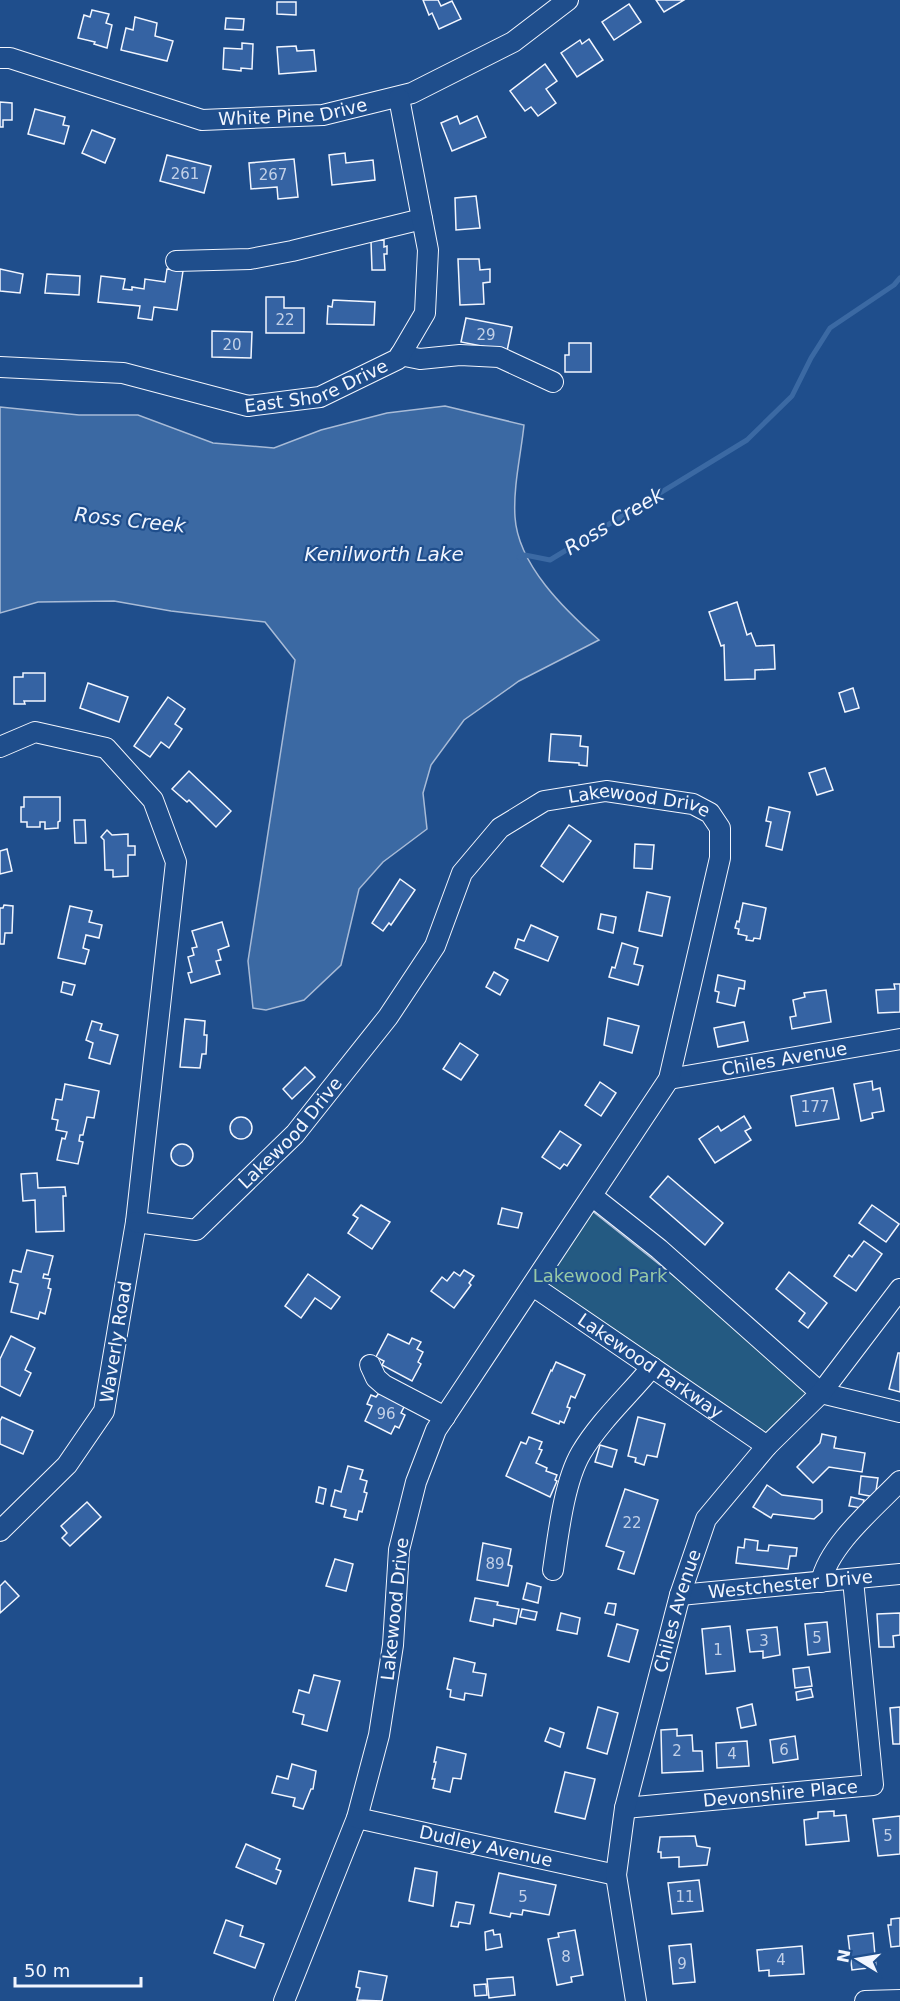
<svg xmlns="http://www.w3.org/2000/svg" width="900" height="2001" font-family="'DejaVu Sans',sans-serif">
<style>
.green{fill:#245a82;stroke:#a8bbd7;stroke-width:1.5}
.water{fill:#3b69a3;stroke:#a8bbd7;stroke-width:1.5}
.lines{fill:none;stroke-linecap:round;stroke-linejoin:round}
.stream{stroke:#3b69a3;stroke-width:5}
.building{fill:#3563a3;stroke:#f2f6ff;stroke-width:1.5}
.minor-casing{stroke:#f2f6ff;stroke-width:22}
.minor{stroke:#1f4e8c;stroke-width:20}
.labels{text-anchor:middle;stroke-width:4.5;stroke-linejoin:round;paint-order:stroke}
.number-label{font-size:15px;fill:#c3d1e8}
.street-label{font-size:18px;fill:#f2f6ff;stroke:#1f4e8c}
.park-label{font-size:18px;fill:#97c8a6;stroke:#1f4e8c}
.water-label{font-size:20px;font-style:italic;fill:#f2f6ff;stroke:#1f4e8c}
</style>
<rect width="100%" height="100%" fill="#1f4e8c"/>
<path class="green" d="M586 1206 821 1393 767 1446 533 1286Z"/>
<path class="water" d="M445 406 524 425C521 454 513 487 515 517 518 565 565 610 599 640L519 681 464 720 431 765 423 793 427 829 383 862 359 889 341 965 304 1000 266 1010 253 1008 248 961 295 660 265 622 171 611 114 601 38 602 0 613V407L79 415H138L213 443 274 448 321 430 387 413Z"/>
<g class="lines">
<path class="stream" d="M519 557 525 555 550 560 747 440 792 396 811 358 830 328 894 285 900 278"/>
</g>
<g class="building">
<path d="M423 0H438L441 6 452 1 461 19 439 29 432 13 429 15Z"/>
<path d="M656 0H684L664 12Z"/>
<path d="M277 2H296V15L277 14Z"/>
<path d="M629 4 641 22 614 40 602 22Z"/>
<path d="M92 10 109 14 106 23 112 25 107 48 94 44 95 42 78 38 84 15 90 17Z"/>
<path d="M135 17 157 23 155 36 173 41 167 61 121 50 126 28 133 30Z"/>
<path d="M226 18 244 19 243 30 225 29Z"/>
<path d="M589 39 603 60 577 77 561 53 580 40 582 44Z"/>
<path d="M242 43 253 44 252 69 241 68V71L223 69 224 48 242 49Z"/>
<path d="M296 46 297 51 314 50 316 71 279 74 277 47Z"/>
<path d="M545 64 557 81 546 89 556 103 538 116 531 107 525 111 510 91Z"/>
<path d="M0 102 12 103V120H3V127H0Z"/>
<path d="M35 109 65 117 63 125 69 126 64 144 28 134Z"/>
<path d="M457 116 460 124 477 116 486 137 452 151 441 123Z"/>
<path d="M92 130 115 139 105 163 82 153Z"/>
<path d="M345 153 346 163 373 160 375 180 332 185 329 155Z"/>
<path d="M167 155 211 166 204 193 160 181Z"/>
<path d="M294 159 298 197 278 199 277 187 251 189 249 163Z"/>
<path d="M476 196 480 228 456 230 455 198Z"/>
<path d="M384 240V247L387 246V254H384L385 270H372L371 241Z"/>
<path d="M458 259H479L480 270 490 269V282L483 283 484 304 460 305Z"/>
<path d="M0 269 23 274 20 293 0 291Z"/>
<path d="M167 269 183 271 177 310 154 307 152 320 138 318 140 306 98 302 101 276 125 279 123 289 132 290V287L144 289 145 279 165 282Z"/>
<path d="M47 274 80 276 79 295 45 293Z"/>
<path d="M266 297H284V308H304V333H266Z"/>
<path d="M333 300 375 302 374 325 327 324 328 306 332 307Z"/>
<path d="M466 318 512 327 507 351 461 342Z"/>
<path d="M212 331 252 332 251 358 212 357Z"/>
<path d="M569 343H591V372H565V355H569Z"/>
<path d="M737 602 747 635 751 633 756 646 774 645 775 669 755 670V679L725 680 724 645 721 646 709 612Z"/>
<path d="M23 673H45V701H24L25 704H14V677H23Z"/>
<path d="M88 683 128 697 119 722 80 708Z"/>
<path d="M853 688 859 708 845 712 839 693Z"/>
<path d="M168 697 185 709 175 724 182 729 169 748 161 742 150 757 134 746Z"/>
<path d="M551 734 581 736 580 746 588 747 587 766 579 765V763L549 761Z"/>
<path d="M825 768 833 790 817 795 809 773Z"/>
<path d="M189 771 231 811 216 827 189 800 187 802 172 789Z"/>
<path d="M24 797H60V821L58 822V828L45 829V822H40V827H27V822H21V807H24Z"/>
<path d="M769 807 790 812 782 850 766 846 771 822 766 821Z"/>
<path d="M74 820H85L86 843H75Z"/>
<path d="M569 825 591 841 563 882 541 866Z"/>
<path d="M107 830 112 835 128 834V846H135V855H128V876L113 877V870H105L104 840 101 837Z"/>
<path d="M635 844 654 845 652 869 634 868Z"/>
<path d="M7 849 12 871 0 874V851Z"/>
<path d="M400 879 415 890 391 925 389 923 383 931 372 923Z"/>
<path d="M647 892 670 897 662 936 639 931Z"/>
<path d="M743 903 766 908 760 939 754 938 753 941 746 940 747 936 738 934 739 929 735 928 737 921 739 922Z"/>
<path d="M4 905 13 906 12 933H5L4 944H0V908H3Z"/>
<path d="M70 906 92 911 89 922 102 925 99 938 86 935 83 948 89 950 85 964 58 958Z"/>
<path d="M601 914 616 917 613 933 598 929Z"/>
<path d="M222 922 229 946 218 950 221 960 216 961 220 974 191 983 188 973 192 972 188 957 194 955 192 948 197 947 192 931Z"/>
<path d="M531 925 558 937 548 961 515 948 518 939 524 941Z"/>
<path d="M622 943 638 948 634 964 643 966 638 985 609 977 612 967 615 968Z"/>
<path d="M494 972 508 980 500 995 486 987Z"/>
<path d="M718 975 745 981 744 989 739 988 735 1006 717 1002 719 992 715 991Z"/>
<path d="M63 982 75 985 72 995 61 992Z"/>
<path d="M894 984H900V1012L878 1013 876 990 895 989Z"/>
<path d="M826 990 831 1022 792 1029 790 1017 796 1016 793 1000 805 997 804 993Z"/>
<path d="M608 1018 639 1026 632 1053 604 1045Z"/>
<path d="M185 1019 205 1021 204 1035H207L206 1054H202L200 1068 180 1067Z"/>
<path d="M92 1021 102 1024 100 1030 118 1035 110 1064 89 1058 93 1043 86 1040Z"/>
<path d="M744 1022 748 1041 718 1047 714 1028Z"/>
<path d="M460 1043 478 1055 461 1080 443 1069Z"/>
<path d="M305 1067 315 1077 292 1099 283 1089Z"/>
<path d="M872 1081 873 1090 880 1088 884 1111 872 1113 873 1118 861 1121 854 1084Z"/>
<path d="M600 1082 616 1093 601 1116 585 1105Z"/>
<path d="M65 1084 99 1091 94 1118 87 1117 83 1135H80L79 1141 83 1142 78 1164 57 1160 62 1138 65 1139 67 1132 56 1130 58 1120 52 1119 56 1099 62 1100Z"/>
<path d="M833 1088 839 1119 796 1126 791 1096Z"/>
<path d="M744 1116 751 1128 745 1131 751 1140 715 1163 699 1139 718 1126 721 1131Z"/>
<circle cx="241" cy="1128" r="11"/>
<path d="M560 1131 581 1145 567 1166 564 1164 560 1169 542 1157Z"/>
<circle cx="182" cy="1155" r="11"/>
<path d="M37 1173 38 1188 65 1187 66 1196H63L64 1231 36 1232 35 1200 23 1201 21 1174Z"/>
<path d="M668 1176 723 1223 705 1245 650 1197Z"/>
<path d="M361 1205 390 1222 372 1249 348 1233 358 1218 353 1215Z"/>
<path d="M872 1205 899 1224 886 1242 859 1223Z"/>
<path d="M502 1208 522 1213 518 1228 498 1224Z"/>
<path d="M864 1241 882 1254 856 1291 834 1276 849 1255 852 1257Z"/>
<path d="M27 1250 53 1256 48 1275 44 1274 43 1278 50 1279 48 1288 51 1289 45 1314 40 1312 38 1319 11 1312 18 1284 10 1282 13 1270 21 1272Z"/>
<path d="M464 1270 474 1276 469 1283 471 1285 454 1308 431 1291 442 1277 447 1281 454 1272 460 1276Z"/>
<path d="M789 1272 827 1303 808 1328 799 1321 805 1313 776 1289Z"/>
<path d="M308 1274 340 1297 331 1309 315 1298 301 1318 285 1306Z"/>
<path d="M388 1334 409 1344 412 1338 421 1342 417 1349 423 1352 418 1362 421 1364 412 1381 382 1365 384 1361 376 1357Z"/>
<path d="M11 1336 35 1348 25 1370 31 1373 20 1396 0 1386V1359Z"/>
<path d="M898 1353H900V1392L889 1389Z"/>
<path d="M556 1362 585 1375 575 1398 571 1396 567 1407 570 1408 564 1423 560 1421 559 1424 532 1413 551 1370 552 1371Z"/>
<path d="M379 1393 405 1405 401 1413 405 1415 399 1428 395 1426 391 1434 365 1421 372 1406 367 1404 371 1395 376 1397Z"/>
<path d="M2 1417 33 1431 23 1454 0 1444V1421Z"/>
<path d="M638 1417 665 1424 657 1457 647 1455 644 1465 635 1462 636 1458 628 1456Z"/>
<path d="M822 1434 836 1437 834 1448 865 1453 862 1472 829 1467 813 1483 797 1467 820 1443Z"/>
<path d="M529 1437 542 1442 539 1449 542 1450 536 1463 547 1468 546 1471 557 1475 555 1480 557 1481 550 1497 506 1476 521 1442 526 1444Z"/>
<path d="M600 1445 617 1450 612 1467 595 1462Z"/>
<path d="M348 1466 363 1470 360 1479 367 1481 364 1492 367 1493 362 1512 359 1511 357 1520 344 1517 346 1510 331 1506 335 1490 341 1492Z"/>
<path d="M861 1476 878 1478 875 1497 859 1494Z"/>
<path d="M767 1485 782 1495 822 1500V1512L814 1519 773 1514 771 1518 753 1507Z"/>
<path d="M319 1487 326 1489 323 1504 316 1502Z"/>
<path d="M625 1489 658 1500 634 1574 618 1569 624 1552 606 1546Z"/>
<path d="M851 1497 864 1500 862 1508 849 1506Z"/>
<path d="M87 1502 101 1517 70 1546 62 1538 67 1533 61 1526Z"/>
<path d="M745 1539 758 1541 757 1550 768 1551 769 1545 797 1548 796 1556H790L788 1569 736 1563 738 1547 744 1548Z"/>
<path d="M483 1543 511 1549 508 1565 512 1566 508 1586 477 1580Z"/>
<path d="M335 1559 353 1564 346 1591 326 1586Z"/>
<path d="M5 1581 19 1596 0 1613V1586Z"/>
<path d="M527 1583 541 1587 538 1603 523 1599Z"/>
<path d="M475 1598 498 1602 497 1605 519 1609 516 1624 494 1619 493 1626 470 1621Z"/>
<path d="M608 1603 616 1604 614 1615 605 1613Z"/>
<path d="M522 1609 537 1612 535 1620 520 1617Z"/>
<path d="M561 1613 580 1618 577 1634 557 1630Z"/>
<path d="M900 1613V1635L893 1636 894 1647H879L877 1614Z"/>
<path d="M827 1622 830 1652 808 1655 805 1624Z"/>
<path d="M617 1624 638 1630 629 1662 608 1656Z"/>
<path d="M730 1626 735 1671 706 1674 702 1629Z"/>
<path d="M777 1627 780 1655 763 1658V1651L750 1652 747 1630Z"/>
<path d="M454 1658 475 1663 473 1672 486 1674 482 1696 465 1693 464 1700 450 1697 451 1690 447 1689Z"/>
<path d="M809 1667 812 1686 795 1688 793 1669Z"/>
<path d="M314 1675 340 1681 327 1731 302 1724 304 1715 293 1712 299 1690 309 1693Z"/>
<path d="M811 1689 813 1697 797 1700 796 1692Z"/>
<path d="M752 1704 756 1725 741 1728 737 1708Z"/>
<path d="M598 1707 618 1713 607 1754 587 1748Z"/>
<path d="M900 1707V1744H893L890 1708Z"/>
<path d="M550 1728 564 1733 560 1747 545 1741Z"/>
<path d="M677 1729V1736L692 1735 693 1751H702L703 1771 662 1773 661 1730Z"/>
<path d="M795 1736 798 1759 773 1763 770 1740Z"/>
<path d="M747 1741 749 1766 717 1768 716 1743Z"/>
<path d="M437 1747 466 1754 461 1779 453 1778 450 1792 433 1788 435 1779H432L436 1762H434Z"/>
<path d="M292 1764 316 1771 313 1789H311L303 1809 293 1806 295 1798 272 1793 277 1776 288 1779Z"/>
<path d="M565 1772 595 1779 585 1819 555 1812Z"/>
<path d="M834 1811V1816L846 1815 849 1841 806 1845 804 1820 818 1818V1812Z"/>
<path d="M900 1816V1854L878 1856 873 1819Z"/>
<path d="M695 1836 697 1846 710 1848 707 1865 679 1867V1857L661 1858V1852H658L660 1837Z"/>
<path d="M246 1844 280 1859 276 1869 281 1871 276 1884 236 1867Z"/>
<path d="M415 1868 437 1872 433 1906 409 1901Z"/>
<path d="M499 1873 556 1885 549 1915 523 1910 522 1915 511 1913 510 1917 490 1913Z"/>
<path d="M699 1880 703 1911 672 1914 668 1883Z"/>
<path d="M456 1902 474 1905 470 1924 459 1922 458 1927 451 1926Z"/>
<path d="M900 1918V1946L891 1947 888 1925H891V1919Z"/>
<path d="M226 1920 243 1926 240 1936 264 1944 255 1968 214 1953Z"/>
<path d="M493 1930 494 1935 500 1934 502 1947 486 1950 485 1932Z"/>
<path d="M575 1930 583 1975 571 1977 572 1982 557 1985 548 1939 559 1937 558 1933Z"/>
<path d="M873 1933 876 1967 852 1970 848 1936Z"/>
<path d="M691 1944 695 1982 673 1984 669 1946Z"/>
<path d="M802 1946 804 1974 769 1976V1970L759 1971 757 1950Z"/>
<path d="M359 1971 387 1976 382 2001 357 2000 360 1988 356 1987Z"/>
<path d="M513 1977 515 1995 489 1998 487 1979Z"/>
<path d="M486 1984 487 1995 475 1996 474 1985Z"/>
</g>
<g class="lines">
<defs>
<g id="minor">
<path id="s1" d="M0 58H10L202 120 323 115 412 93 513 42 568 0"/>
<path d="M176 261 250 259 292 251 422 219"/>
<path d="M400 355 420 359 460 355 499 357 553 382"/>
<path id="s2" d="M0 367 123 373 248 406 320 397 398 359 425 313 428 250 399 98"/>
<path d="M0 747 35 732 106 748 153 800 176 862 136 1222 104 1411 67 1465 0 1531"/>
<path id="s3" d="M669 1079 900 1039"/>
<path d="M592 1196 659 1249 821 1393 900 1412"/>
<path id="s4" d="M136 1222 196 1230 295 1134 388 1017 435 946 462 873 500 828 544 801 606 791 693 804 710 813 720 828V858L669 1079 436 1430 416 1482 399 1550 393 1645 379 1735 357 1818 284 2001"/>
<path id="s5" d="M533 1286 767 1446"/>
<path d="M370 1365 376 1378 384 1385 445 1417"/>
<path d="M553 1570C558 1536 564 1482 581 1453 600 1421 629 1395 652 1367"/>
<path d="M821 1582C829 1545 873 1509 900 1481"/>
<path id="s6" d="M680 1595 900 1574"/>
<path id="s7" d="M625 1808 873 1785 853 1580"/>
<path id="s8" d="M357 1818 616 1875"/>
<path id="s9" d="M636 2001 616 1875 625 1808 680 1595 706 1519 767 1446 821 1393 900 1289"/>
<path d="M865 2001 900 2000"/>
</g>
</defs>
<use href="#minor" class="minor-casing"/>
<use href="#minor" class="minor"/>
</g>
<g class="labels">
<g class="number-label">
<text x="185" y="179">261</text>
<text x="273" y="180">267</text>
<text x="285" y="325">22</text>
<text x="486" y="340">29</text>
<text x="232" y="350">20</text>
<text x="815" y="1112">177</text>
<text x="386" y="1419">96</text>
<text x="632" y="1528">22</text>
<text x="495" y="1569">89</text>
<text x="817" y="1643">5</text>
<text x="764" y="1646">3</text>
<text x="718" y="1655">1</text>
<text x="784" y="1755">6</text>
<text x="677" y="1756">2</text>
<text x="732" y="1759">4</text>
<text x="888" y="1841">5</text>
<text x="523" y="1902">5</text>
<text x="685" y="1902">11</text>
<text x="566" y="1962">8</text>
<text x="781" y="1965">4</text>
<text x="682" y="1969">9</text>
</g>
<g class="street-label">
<text dy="6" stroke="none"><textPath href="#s1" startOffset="303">White Pine Drive</textPath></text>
<text dy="6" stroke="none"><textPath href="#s2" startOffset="324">East Shore Drive</textPath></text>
<text dy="6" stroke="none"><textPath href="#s4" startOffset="718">Lakewood Drive</textPath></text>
<text dy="6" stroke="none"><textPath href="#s3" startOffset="117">Chiles Avenue</textPath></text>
<text dy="6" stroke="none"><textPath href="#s4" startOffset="196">Lakewood Drive</textPath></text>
<text transform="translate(116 1342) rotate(-81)" y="6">Waverly Road</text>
<text dy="6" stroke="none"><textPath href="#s5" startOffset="142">Lakewood Parkway</textPath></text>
<text dy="6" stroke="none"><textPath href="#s6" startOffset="111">Westchester Drive</textPath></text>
<text transform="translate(395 1609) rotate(-84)" y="6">Lakewood Drive</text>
<text dy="6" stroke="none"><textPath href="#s9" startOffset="399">Chiles Avenue</textPath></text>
<text dy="6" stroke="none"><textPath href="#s7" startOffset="156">Devonshire Place</textPath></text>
<text dy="6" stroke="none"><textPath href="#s8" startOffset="132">Dudley Avenue</textPath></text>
</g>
<g class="park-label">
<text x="600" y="1282">Lakewood Park</text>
</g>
<g class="water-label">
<text transform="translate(130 520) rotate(6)" y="7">Ross Creek</text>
<text transform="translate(614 521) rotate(-31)" y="7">Ross Creek</text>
<text x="384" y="561">Kenilworth Lake</text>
</g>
</g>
<g transform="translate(858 1959) rotate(281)" stroke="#1f4e8c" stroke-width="4.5" paint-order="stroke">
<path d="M0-4.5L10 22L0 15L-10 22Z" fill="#f2f6ff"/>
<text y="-9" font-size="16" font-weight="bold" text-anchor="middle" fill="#f2f6ff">N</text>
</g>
<path d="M15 1977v9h126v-9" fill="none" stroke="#f2f6ff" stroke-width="3"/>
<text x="24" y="1977" font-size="18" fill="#f2f6ff" stroke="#1f4e8c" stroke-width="4.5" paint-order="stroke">50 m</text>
</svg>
